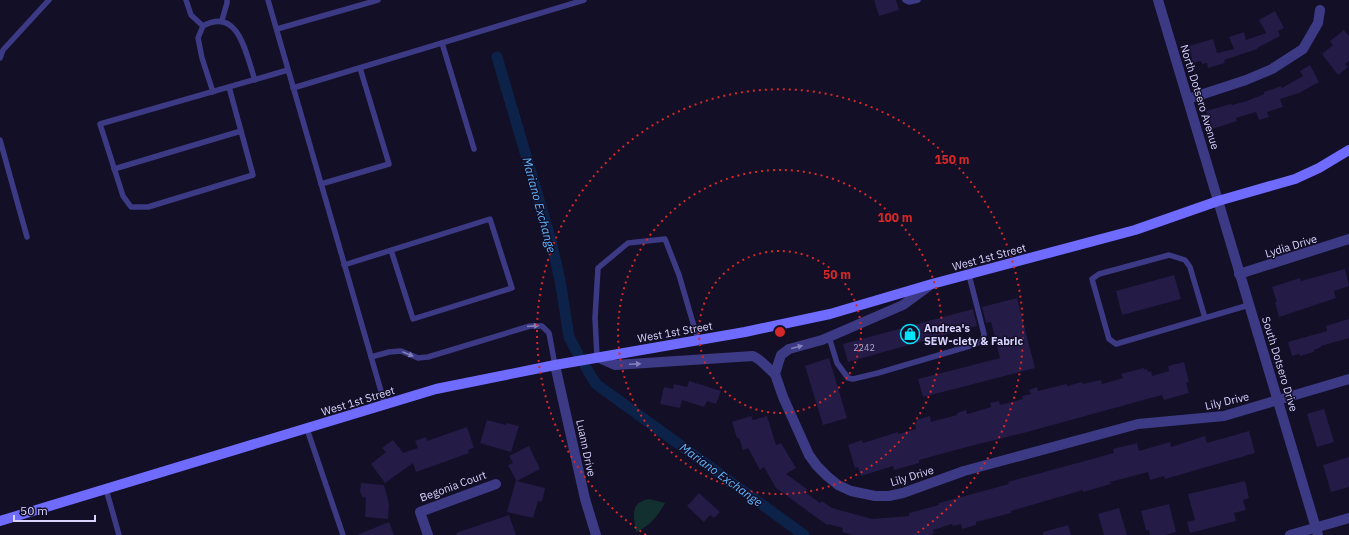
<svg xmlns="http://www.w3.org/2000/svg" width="1349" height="535" font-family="'IBM Plex Sans',sans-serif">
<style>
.green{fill:#12302f}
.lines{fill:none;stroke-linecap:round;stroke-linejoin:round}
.canal{stroke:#0c2248;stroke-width:11}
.building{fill:#241b47}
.service{stroke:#3d3a85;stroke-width:5.5}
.minor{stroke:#3d3a85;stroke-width:10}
.secondary{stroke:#6f6bff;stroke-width:10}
.oneway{fill:#837fbc}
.ring{fill:none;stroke:#d62828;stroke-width:2;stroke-dasharray:2 4}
.labels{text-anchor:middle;stroke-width:3;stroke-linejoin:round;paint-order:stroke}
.number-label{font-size:9px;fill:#aca6d1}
.street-label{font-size:11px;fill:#d9d4ff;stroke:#130f26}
.poi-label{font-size:11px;font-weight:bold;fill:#d9d4ff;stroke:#130f26;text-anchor:start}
.water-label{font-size:12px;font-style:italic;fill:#62b6ff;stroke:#130f26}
.centre{fill:#d62828;stroke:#130f26;stroke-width:2}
.ring-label{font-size:12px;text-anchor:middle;font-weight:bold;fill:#d62828;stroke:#130f26;stroke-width:3;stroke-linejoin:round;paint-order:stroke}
</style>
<rect width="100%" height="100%" fill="#130f26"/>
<path class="green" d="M649 499 665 503C658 516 650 526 636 532 634 516 629 503 649 499Z"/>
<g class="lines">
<g class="canal">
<path d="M497 57 550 237 560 280 569 337 578 354"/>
<path d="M585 366 596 384 804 535"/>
</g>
</g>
<g class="building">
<path d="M874 0H896L899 10 879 16Z"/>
<path d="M1275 11 1284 28 1278 31 1280 36 1257 48V49L1224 60 1225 63 1208 68 1207 63 1202 64 1201 61 1193 63 1189 46 1213 39 1217 53 1234 49 1229 37 1244 32 1246 40 1266 33 1259 20Z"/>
<path d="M1344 30 1349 36V61L1345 64 1348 67 1338 75 1322 54 1333 45 1330 41Z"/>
<path d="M1310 65 1319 82 1299 93 1280 99 1283 107 1267 112 1269 117 1259 120 1256 112 1236 118 1237 121 1212 129 1206 111 1231 104 1232 105 1247 101 1264 94V92L1281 86 1282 88 1303 76 1300 71Z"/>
<path d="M1345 269 1349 286 1334 291 1336 298 1279 317 1275 302H1277L1272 287 1300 278 1301 281Z"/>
<path d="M1174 275 1181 299 1122 315 1116 291Z"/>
<path d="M1017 298 1035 368 923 397 918 379 1000 358 991 322 986 323 982 307Z"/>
<path d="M973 309 977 326 848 362 843 344Z"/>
<path d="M1349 319V338L1321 346V347L1314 350V352L1300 356 1299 354 1292 356 1288 342 1327 331 1326 326Z"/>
<path d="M829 358 847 418 823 425 805 366Z"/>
<path d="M1184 362 1189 382 1186 383 1189 393 1164 400 1162 395 1129 404 1027 432 963 448 919 460V463L894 470 893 466 861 476 858 467 855 468 848 445 862 440 863 443 898 432V434L916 429 915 424 917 423 916 420 930 416 931 422 957 415V413L966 410 967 414 991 407 990 403 999 401 1000 405 1023 399 1022 396 1031 394 1029 390 1037 387 1038 391 1067 384V386L1082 382 1083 384 1101 380 1102 384 1123 378 1121 374 1144 368V370L1147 369 1148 372 1151 371 1152 376 1169 371 1168 366Z"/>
<path d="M689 381 721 391 716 404 707 401 704 407 682 400 680 408 660 404 664 387 673 389 674 384 687 387Z"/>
<path d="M1324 409 1334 442 1317 447 1307 414Z"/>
<path d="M751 416 753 420 767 416 776 445 781 443 796 468 786 474 807 489 805 492 820 503 822 501 832 508 872 519 909 516V513L939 505V503L1009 484 1008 482 1114 453 1113 449 1137 443 1139 451 1170 442 1171 447 1205 436 1207 443 1249 431 1255 453 1165 479 1164 476 1150 480 1148 472 1110 482 1111 484 1083 492V490L1011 511V513L976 522V525L962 529 961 524 953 526 952 524 933 530 934 534 929 535H853L842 532 843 528 828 524 827 525 776 488 764 467 760 470 748 448 743 450 739 438H737L732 422Z"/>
<path d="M487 420 506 425V423L519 426 511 452 480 443Z"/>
<path d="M467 427 474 448 468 450 469 453 447 461 416 472 413 463 385 483 371 464 386 452 382 448 393 440 403 453 418 448 415 441 426 437 427 441Z"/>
<path d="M529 446 540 469 517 481 545 488 542 502 538 501 533 518 507 512 516 480 508 465 513 463 509 456Z"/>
<path d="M1349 457V487L1331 492 1323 465Z"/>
<path d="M1245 481 1249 498 1243 500 1246 510 1234 513 1236 521 1190 533 1187 522 1195 520 1188 494Z"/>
<path d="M361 483 384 485 389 504 388 519 365 517 366 498 362 497 360 491Z"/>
<path d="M699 493 720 512 714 518 710 515 704 522 687 506Z"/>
<path d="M1169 504 1176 532 1165 535H1150L1149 530H1146L1141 511Z"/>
<path d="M1119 508 1127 535H1104L1098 514Z"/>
<path d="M509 515 516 535H457L456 533Z"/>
<path d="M389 522 394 535H357Z"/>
<path d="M1068 525 1071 535H1043V532Z"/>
</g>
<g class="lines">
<g class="service">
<path d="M186 0 191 15 203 26"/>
<path d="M268 0 385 405"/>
<path d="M905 0 909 2 918 0"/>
<path d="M222 20 227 3V0"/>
<path d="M277 29 378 0"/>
<path d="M442 43 474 149"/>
<path d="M0 58 3 50 49 0"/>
<path d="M229 87 253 175 148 207H131L123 196 100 124 288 70"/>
<path d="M293 88 584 0"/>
<path d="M213 92 202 58 198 38 203 26C239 6 246 55 255 80"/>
<path d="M0 140 27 237"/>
<path d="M114 169 241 131"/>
<path d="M321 184 389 164 360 68"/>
<path d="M344 265 490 219 512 288 413 319 391 250"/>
<path d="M1205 318 1190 267 1185 260 1169 255 1099 274 1092 279 1109 339 1116 344C1161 331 1205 318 1249 305"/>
<path d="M829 337 837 363 848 378 853 379 878 373 973 345 983 340 984 334 969 275"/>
<path d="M371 357 389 352 401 351 418 358 428 357 530 326H542L549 333 555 365"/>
<path d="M597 357 595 318 598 268 628 243 665 239 679 275 698 340"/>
<path d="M307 429 343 535"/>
<path d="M106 489 119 535"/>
</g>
<g class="minor">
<path d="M1158 0 1318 535"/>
<path d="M1188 99 1246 80 1272 69 1303 49 1318 23 1320 10"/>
<path d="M1239 274 1349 239"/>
<path d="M929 286 903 305 822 340 789 349 781 355 778 364 775 374 783 397 809 455 817 466 827 476 838 485 851 491 875 496H889L903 493 964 471 1138 424 1224 416 1349 379"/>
<path d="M597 357 615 365 753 356C762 360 767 368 775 374"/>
<path d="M555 365 585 499 596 535"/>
<path d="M428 535 420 512 496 484"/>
<path d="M1290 535 1349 518"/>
</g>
<path class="secondary" d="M0 521 436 389 555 365 745 332 830 314 932 284 1135 230 1218 201 1295 179 1319 168 1349 150"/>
</g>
<defs><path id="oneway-solid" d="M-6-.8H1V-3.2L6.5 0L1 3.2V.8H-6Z"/></defs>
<g class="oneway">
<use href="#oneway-solid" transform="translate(533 326) rotate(-5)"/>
<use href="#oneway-solid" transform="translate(797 347) rotate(-14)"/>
<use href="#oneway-solid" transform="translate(408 354) rotate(22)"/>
<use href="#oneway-solid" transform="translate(635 364) rotate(-3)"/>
</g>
<g class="ring">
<circle cx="780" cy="332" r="81"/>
<circle cx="780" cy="332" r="162"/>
<path d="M646 535A243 243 0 1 1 914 535"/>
</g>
<defs>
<symbol id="shop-ring" viewBox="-11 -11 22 22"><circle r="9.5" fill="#130f26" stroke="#00e5ff" stroke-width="1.5"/><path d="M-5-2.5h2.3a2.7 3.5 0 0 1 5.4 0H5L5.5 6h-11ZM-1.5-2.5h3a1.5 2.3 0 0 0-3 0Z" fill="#00e5ff"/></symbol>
</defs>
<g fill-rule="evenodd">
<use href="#shop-ring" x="899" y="323" width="22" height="22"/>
</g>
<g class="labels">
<g class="number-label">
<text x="864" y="351">2242</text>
</g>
<g class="street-label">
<text transform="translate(1200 97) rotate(73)" y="4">North Dotsero Avenue</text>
<text transform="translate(1291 246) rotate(-17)" y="4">Lydia Drive</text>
<text transform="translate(989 257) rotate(-15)" y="4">West 1st Street</text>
<text transform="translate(675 332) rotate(-10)" y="4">West 1st Street</text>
<text transform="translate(1280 364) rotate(73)" y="4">South Dotsero Drive</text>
<text transform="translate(358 401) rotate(-17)" y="4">West 1st Street</text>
<text transform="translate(1227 401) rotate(-13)" y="4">Lily Drive</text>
<text transform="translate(586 448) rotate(78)" y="4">Luann Drive</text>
<text transform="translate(912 476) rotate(-17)" y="4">Lily Drive</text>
<text transform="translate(453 486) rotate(-20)" y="4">Begonia Court</text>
</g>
<g class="poi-label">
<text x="924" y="332">Andrea's<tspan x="924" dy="13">SEW-ciety &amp; Fabric</tspan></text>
</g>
<g class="water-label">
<text transform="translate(539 205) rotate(75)" y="4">Mariano Exchange</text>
<text transform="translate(721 475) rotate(36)" y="4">Mariano Exchange</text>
</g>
</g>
<circle cx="780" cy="332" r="6" class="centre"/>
<g class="ring-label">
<text x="952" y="164">150 m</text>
<text x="895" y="222">100 m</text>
<text x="837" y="279">50 m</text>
</g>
<path d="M14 515v6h81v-6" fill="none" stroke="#d9d4ff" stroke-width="2"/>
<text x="20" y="515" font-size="12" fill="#d9d4ff" stroke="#130f26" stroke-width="3" paint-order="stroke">50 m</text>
</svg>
